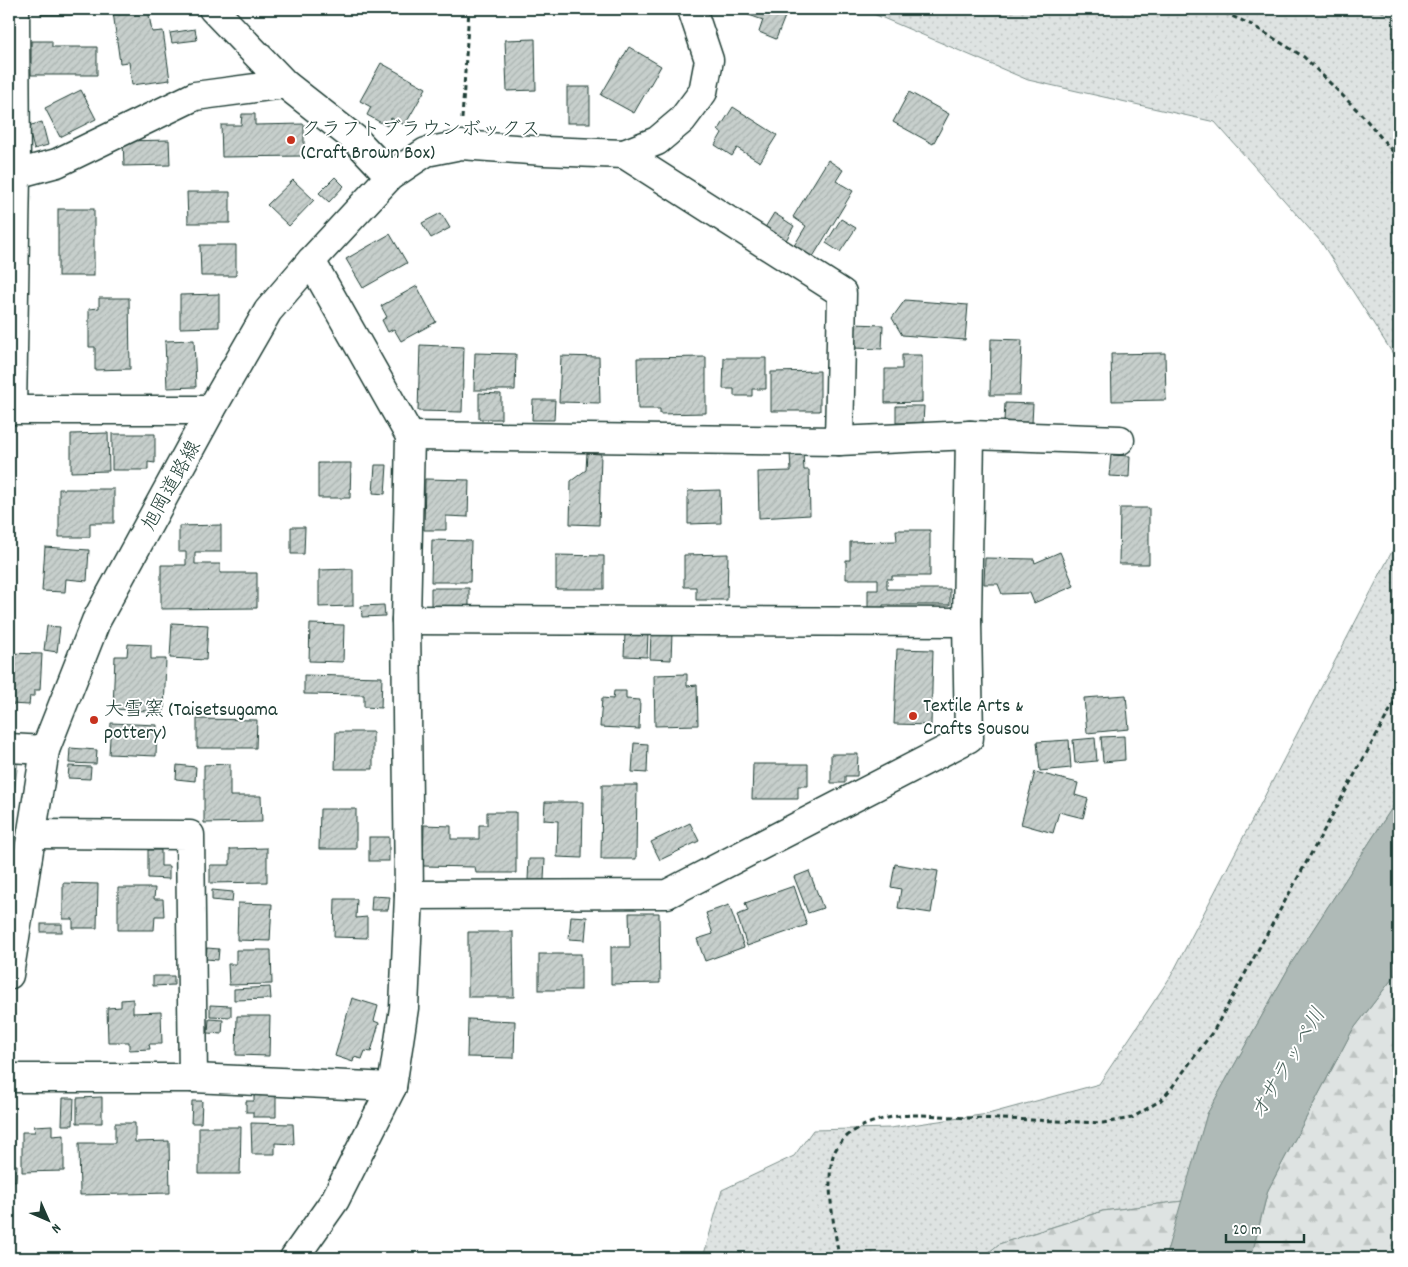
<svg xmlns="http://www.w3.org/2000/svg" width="1408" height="1267" font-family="Dekko,'Klee One',sans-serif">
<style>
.grass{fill:url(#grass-dots);stroke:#7e908b}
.forest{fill:url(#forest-firs);stroke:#7e908b}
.park{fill:url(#park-tufts);stroke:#7e908b}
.water{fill:#afbab7;stroke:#758883}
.building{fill:url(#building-hatch);stroke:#1f3d34}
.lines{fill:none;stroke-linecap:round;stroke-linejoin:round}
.minor-casing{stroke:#1f3d34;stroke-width:31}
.path{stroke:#1f3d34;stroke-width:3;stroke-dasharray:5 4;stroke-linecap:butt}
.minor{stroke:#fff;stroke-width:28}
.poi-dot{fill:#c8321e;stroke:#fff;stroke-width:2}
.labels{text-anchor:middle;stroke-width:4;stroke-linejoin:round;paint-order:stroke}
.poi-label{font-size:20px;fill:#1f3d34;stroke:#fff;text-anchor:start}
.street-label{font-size:20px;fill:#1f3d34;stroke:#fff}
.water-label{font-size:21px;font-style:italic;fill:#4a625b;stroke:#fff}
</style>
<defs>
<pattern id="grass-dots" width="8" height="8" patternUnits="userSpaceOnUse" patternTransform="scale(1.25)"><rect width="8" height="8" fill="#dee3e2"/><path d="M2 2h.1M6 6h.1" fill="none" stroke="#bec4c2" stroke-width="1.8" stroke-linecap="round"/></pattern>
<pattern id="forest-firs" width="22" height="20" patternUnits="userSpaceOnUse" patternTransform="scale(1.25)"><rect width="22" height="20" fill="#dee3e2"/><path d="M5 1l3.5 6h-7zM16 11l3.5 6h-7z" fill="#bec4c2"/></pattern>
<pattern id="park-tufts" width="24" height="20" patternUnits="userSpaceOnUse" patternTransform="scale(1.25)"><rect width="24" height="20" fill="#dee3e2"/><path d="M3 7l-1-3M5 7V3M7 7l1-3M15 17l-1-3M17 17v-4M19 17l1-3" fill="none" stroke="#bec4c2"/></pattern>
<pattern id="building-hatch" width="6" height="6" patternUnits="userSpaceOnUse" patternTransform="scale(1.25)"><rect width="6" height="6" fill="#c7cfcc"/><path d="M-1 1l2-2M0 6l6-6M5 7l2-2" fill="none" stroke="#aab3b0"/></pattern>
</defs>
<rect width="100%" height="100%" fill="#fff"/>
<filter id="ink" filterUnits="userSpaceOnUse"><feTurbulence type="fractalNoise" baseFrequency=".02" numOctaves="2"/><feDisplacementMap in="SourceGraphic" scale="10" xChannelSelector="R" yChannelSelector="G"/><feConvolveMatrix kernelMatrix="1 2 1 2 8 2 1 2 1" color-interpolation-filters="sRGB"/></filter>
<g filter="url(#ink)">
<g class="grass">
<path d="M862 9H1377L1399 21V478L1395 357 1321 242 1215 122 1028 80Z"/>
<path d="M1399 538V797L1292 962 1207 1114 1183 1201 1102 1211 999 1244 982 1258H703L722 1190 794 1156 813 1130 890 1128 988 1114 1099 1084 1171 976Z"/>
</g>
<g class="forest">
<path d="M1399 970V1258H1251L1268 1190 1352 1031Z"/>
<path d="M1183 1201 1165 1258H982L999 1244 1103 1211Z"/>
</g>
<path class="park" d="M9 761 18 762 9 829Z"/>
<path class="water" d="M1399 797V970L1352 1031 1268 1190 1251 1258H1165L1207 1114 1292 962Z"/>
<g class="building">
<path d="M41 9H73L72 15H41Z"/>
<path d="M136 9H148L152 32 163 31 170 80 132 85 129 62 120 63 113 12Z"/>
<path d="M732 9H788L776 39 759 32 763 20Z"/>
<path d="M195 29 197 40 172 43 170 33Z"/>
<path d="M535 39 536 90 507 91 505 40Z"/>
<path d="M31 41H52V47H97V75H31Z"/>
<path d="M629 47 661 66 634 113 601 95Z"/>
<path d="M381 63 426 88 405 125 391 118 387 126 367 115 371 107 360 101Z"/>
<rect x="567" y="87" width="23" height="36"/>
<path d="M81 90 96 119 60 137 45 108Z"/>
<path d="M909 92 949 114 933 144 893 122Z"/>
<path d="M733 107 777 135 760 162 737 148 732 156 715 145 722 133 718 131Z"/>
<path d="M242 114H255V125L304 124V156L222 157 221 125H241Z"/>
<path d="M42 122 48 145 34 149 28 126Z"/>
<path d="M169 140 170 165 124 166 123 141Z"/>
<path d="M828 160 843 170 836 181 853 191 811 260 792 249 806 226 793 217Z"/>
<path d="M335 177 344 186 329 202 319 193Z"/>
<path d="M293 180 314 200 289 226 267 205Z"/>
<path d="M187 192H230V223H188Z"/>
<rect x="58" y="209" width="36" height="67"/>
<path d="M441 213 450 228 431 238 422 223Z"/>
<path d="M774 213 794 226 784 244 763 231Z"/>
<path d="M841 219 856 228 840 252 826 243Z"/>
<path d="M390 234 407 263 363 288 346 259Z"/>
<path d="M200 245H236V276H201Z"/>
<path d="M417 286 436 322 401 341 394 329 388 332 382 320 387 317 381 306Z"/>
<path d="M219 294V327L180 328V295Z"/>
<path d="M99 298H129L130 369 95 370V347H89V309L99 308Z"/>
<path d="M905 300 968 305 965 340 902 335 892 318Z"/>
<path d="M853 324 883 325 882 349 852 348Z"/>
<path d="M991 339 1022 340 1020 395H990Z"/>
<path d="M194 340 196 387 167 388 165 341Z"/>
<path d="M420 345 464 347 462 412 418 411Z"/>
<path d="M475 353 516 354 515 390H474Z"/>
<path d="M1165 353 1166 400 1112 401 1111 354Z"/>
<path d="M902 355H922V402L885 403V369H902Z"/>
<path d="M561 356 599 357 600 403 559 402Z"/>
<path d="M706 357V413L660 414V409H638L637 358Z"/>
<path d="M724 358H766V389H752V396H734V389H723Z"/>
<path d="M820 371V411H771V372Z"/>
<path d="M479 393 501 394V419H479Z"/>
<path d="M533 400H555L554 420H532Z"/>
<path d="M1005 403 1033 404 1032 423 1004 421Z"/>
<path d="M896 406H924L923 423H896Z"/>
<path d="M108 433 109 471 71 472V434Z"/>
<path d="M112 434H155V463L148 462V470H112Z"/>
<path d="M803 452 804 470H809L810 515 759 518 758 472 791 471 790 453Z"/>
<path d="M587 453 601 454 599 525 570 524 571 481 586 470Z"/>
<path d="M1111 455 1130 456 1129 477 1109 476Z"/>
<path d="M318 463H351L350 498H318Z"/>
<path d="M375 465H387L385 494 373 493Z"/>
<path d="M425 479 469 480 468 517 446 516V530H424Z"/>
<path d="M59 489H114V523H90V537H59Z"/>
<path d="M720 490 721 523 688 524V491Z"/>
<path d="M1120 508H1149V564H1119Z"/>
<path d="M221 525V552H195V564H220V573H257V608L161 609V565H186V552H179V526Z"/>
<path d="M291 527H305L304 554H291Z"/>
<path d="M896 530H930V576H892V579H887V589H950V605H883V612H868V590H878V579H846V560H850V542L897 541Z"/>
<path d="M432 540 471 541 470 582H431Z"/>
<path d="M45 547 89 550 87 581 66 579 65 592 42 591Z"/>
<path d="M1060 552 1074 586 1034 603 1030 593 1002 594 998 584H984L985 558 1034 559 1035 563Z"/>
<path d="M728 554 727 600H696V587H684V555Z"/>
<path d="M556 555 604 556V589H556Z"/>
<path d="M353 569V606L319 607V570Z"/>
<path d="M431 588H469V607L431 606Z"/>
<path d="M384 605 385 616 362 617 361 606Z"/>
<path d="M172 623 208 625 206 660 170 658Z"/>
<path d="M310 624 344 625 343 662 309 661Z"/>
<path d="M47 626 60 627 57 652 44 650Z"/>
<path d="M651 632 672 633 671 660 650 659Z"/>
<path d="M625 633 648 634 647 657 624 656Z"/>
<path d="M128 644 151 645V659H166L164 712 113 709 115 656H127Z"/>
<path d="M897 649 933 650 931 725 894 724Z"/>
<path d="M9 653 42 654 40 690H35V696H30L29 705 9 704Z"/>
<path d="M687 674V686L697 685 698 725 655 726 654 675Z"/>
<path d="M304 675 382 677 381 708 364 707V695L304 694Z"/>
<path d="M614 691H626V699L640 700 639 729 600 727 602 698 613 699Z"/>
<path d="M1126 695 1129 729 1087 733 1084 698Z"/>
<path d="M197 719 257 720 256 748H197Z"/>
<path d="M111 723 157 725 156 756 109 754Z"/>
<path d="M336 732H373V769H335Z"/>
<path d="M1124 736 1125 760 1103 762 1101 737Z"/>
<path d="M1095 738 1097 761 1075 763 1073 740Z"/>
<path d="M1069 740 1071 768 1040 771 1037 742Z"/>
<path d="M634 743 648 744 647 773 632 772Z"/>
<path d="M70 748 97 750 96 764 69 763Z"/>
<path d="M831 754H858L857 776H845V783H831Z"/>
<path d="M230 764V796H261L262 822 204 823V765Z"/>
<path d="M753 764H808V786H798V799H752Z"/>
<path d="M177 765 196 767 195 781 176 779Z"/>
<path d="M69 766 91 767 90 779 68 778Z"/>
<path d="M1035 772 1078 783 1075 795 1088 799 1083 818 1059 812 1053 833 1021 824Z"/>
<path d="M602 785H637L636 859H601Z"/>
<path d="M545 802H583L582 858 557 857 558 821 544 820Z"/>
<path d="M320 809H356V849H319Z"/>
<path d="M487 812H516V873H476L475 867 423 866 424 825 451 826V839H479V825H487Z"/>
<path d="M690 823 699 841 660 860 651 842Z"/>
<rect x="369" y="837" width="20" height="24"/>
<path d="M267 848V882L210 883V865H230V849Z"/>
<path d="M148 850H161V866H169V879L148 878Z"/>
<path d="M529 859H545L544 880H528Z"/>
<path d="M895 864 938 871 931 913 898 908 901 889 891 887Z"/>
<path d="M809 871 823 908 808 913 794 877Z"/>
<path d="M63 883 98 884 97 928H73V919H63Z"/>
<path d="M794 886 807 925 747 946 737 915 748 911 745 903Z"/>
<path d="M118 888H155L154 899H163L164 916H155L154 930H118Z"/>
<path d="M212 890 233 892 232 902 212 900Z"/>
<path d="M372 896 390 897 388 910H371Z"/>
<path d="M335 899H357L356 918 367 917V938L334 937Z"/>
<path d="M238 903 272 904 270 941 237 940Z"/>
<path d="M729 905 744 947 705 961 697 939 713 934 706 913Z"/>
<path d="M629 913H659L660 983 611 984V947H630Z"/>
<path d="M571 916 587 917 585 940 569 939Z"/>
<rect x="41" y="924" width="21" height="8"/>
<path d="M468 932H513L514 997H468Z"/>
<path d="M207 948 219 949 218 960 206 959Z"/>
<path d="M236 950H271L272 984 229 985 228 964H236Z"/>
<rect x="539" y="954" width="42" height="36"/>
<path d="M153 976H174V985L153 986Z"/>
<path d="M270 987 271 999 234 1000V989Z"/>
<path d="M352 998 378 1006 374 1021 379 1023 371 1052 365 1051 362 1059 354 1057 353 1062 335 1056Z"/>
<path d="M133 999V1013L161 1012 162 1044H149L150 1049 129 1050V1042H108L107 1008 121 1007V1000Z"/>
<path d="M210 1005 231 1006V1017L210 1016Z"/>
<path d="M237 1016H270L269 1056 236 1055Z"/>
<path d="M209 1019 223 1020 222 1034 208 1033Z"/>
<path d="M468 1019 515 1021 514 1058 467 1057Z"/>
<path d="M254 1094H276V1117H253V1112H246V1101H254Z"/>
<path d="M102 1097V1123H77V1098Z"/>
<path d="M63 1098H74L73 1125H62Z"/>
<path d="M192 1101H202L201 1123H191Z"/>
<path d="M115 1123H135V1142L169 1141 170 1193 80 1195 79 1143H115Z"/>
<path d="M251 1123 293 1124 294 1144 275 1143V1154H252Z"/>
<path d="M52 1125V1136L64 1135V1171L22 1172V1132H35L34 1126Z"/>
<path d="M199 1127H241L240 1174H199Z"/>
<path d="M9 1165H17L16 1181 9 1180Z"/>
</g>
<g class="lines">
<defs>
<g id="minor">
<path d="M213 9 285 84 355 139 390 176"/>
<path d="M624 154 842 293 839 441"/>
<path d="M9 174H16L57 163 195 96 285 84"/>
<path d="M9 410H211"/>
<path d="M12 410 16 174 15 9"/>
<path d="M410 436 839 441 970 435 1120 440"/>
<path d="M406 620 967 622"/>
<path d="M9 748 45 750"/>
<path d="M32 834 190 835 193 1078"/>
<path d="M409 895 667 894 969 738 967 622 970 435"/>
<path d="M9 975 45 750 96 621 211 410 268 311 311 261 390 176 426 152 461 145 544 151 624 154 657 141 682 120 703 92 709 60 692 9"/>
<path d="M9 1078H193L392 1087 404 1008 409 895 406 620 410 436 311 261"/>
<path d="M294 1258 335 1200 392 1087"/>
</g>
</defs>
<use href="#minor" class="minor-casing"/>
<g class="path">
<path d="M1216 9 1252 25 1304 57 1363 116 1399 159"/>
<path d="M462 119 469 9"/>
<path d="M839 1258C835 1229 825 1184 833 1156 840 1135 863 1124 883 1119 909 1112 939 1116 966 1118 1012 1119 1057 1121 1103 1123L1132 1118 1161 1100 1170 1090 1214 1030 1399 694"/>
</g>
<use href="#minor" class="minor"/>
</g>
</g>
<g class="poi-dot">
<circle cx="291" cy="140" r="5"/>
<circle cx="913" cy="716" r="5"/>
<circle cx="94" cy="720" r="5"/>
</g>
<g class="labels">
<g class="poi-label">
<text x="301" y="135">クラフトブラウンボックス<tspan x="301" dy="23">(Craft Brown Box)</tspan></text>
<text x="923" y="711">Textile Arts &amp;<tspan x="923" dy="23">Crafts Sousou</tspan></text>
<text x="104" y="715">大雪窯 (Taisetsugama<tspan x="104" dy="23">pottery)</tspan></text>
</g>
<g class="street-label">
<text transform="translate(170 485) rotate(-61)" y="7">旭岡道路線</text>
</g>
<g class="water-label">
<text transform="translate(1287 1063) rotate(-59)" y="7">オサラッペ川</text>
</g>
</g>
<rect width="1408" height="1267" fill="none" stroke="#fff" stroke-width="30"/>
<rect x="15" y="15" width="1378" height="1237" fill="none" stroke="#1f3d34" stroke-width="2" filter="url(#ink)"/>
<g transform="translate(48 1220) rotate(135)" stroke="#ffffff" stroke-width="4" paint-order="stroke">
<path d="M0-4L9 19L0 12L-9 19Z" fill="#1f3d34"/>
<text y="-8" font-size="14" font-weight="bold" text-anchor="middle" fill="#1f3d34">N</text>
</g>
<path d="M1226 1234v8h78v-8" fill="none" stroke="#1f3d34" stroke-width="2.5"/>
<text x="1233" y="1234" font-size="15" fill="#1f3d34" stroke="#ffffff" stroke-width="4" paint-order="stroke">20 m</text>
</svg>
